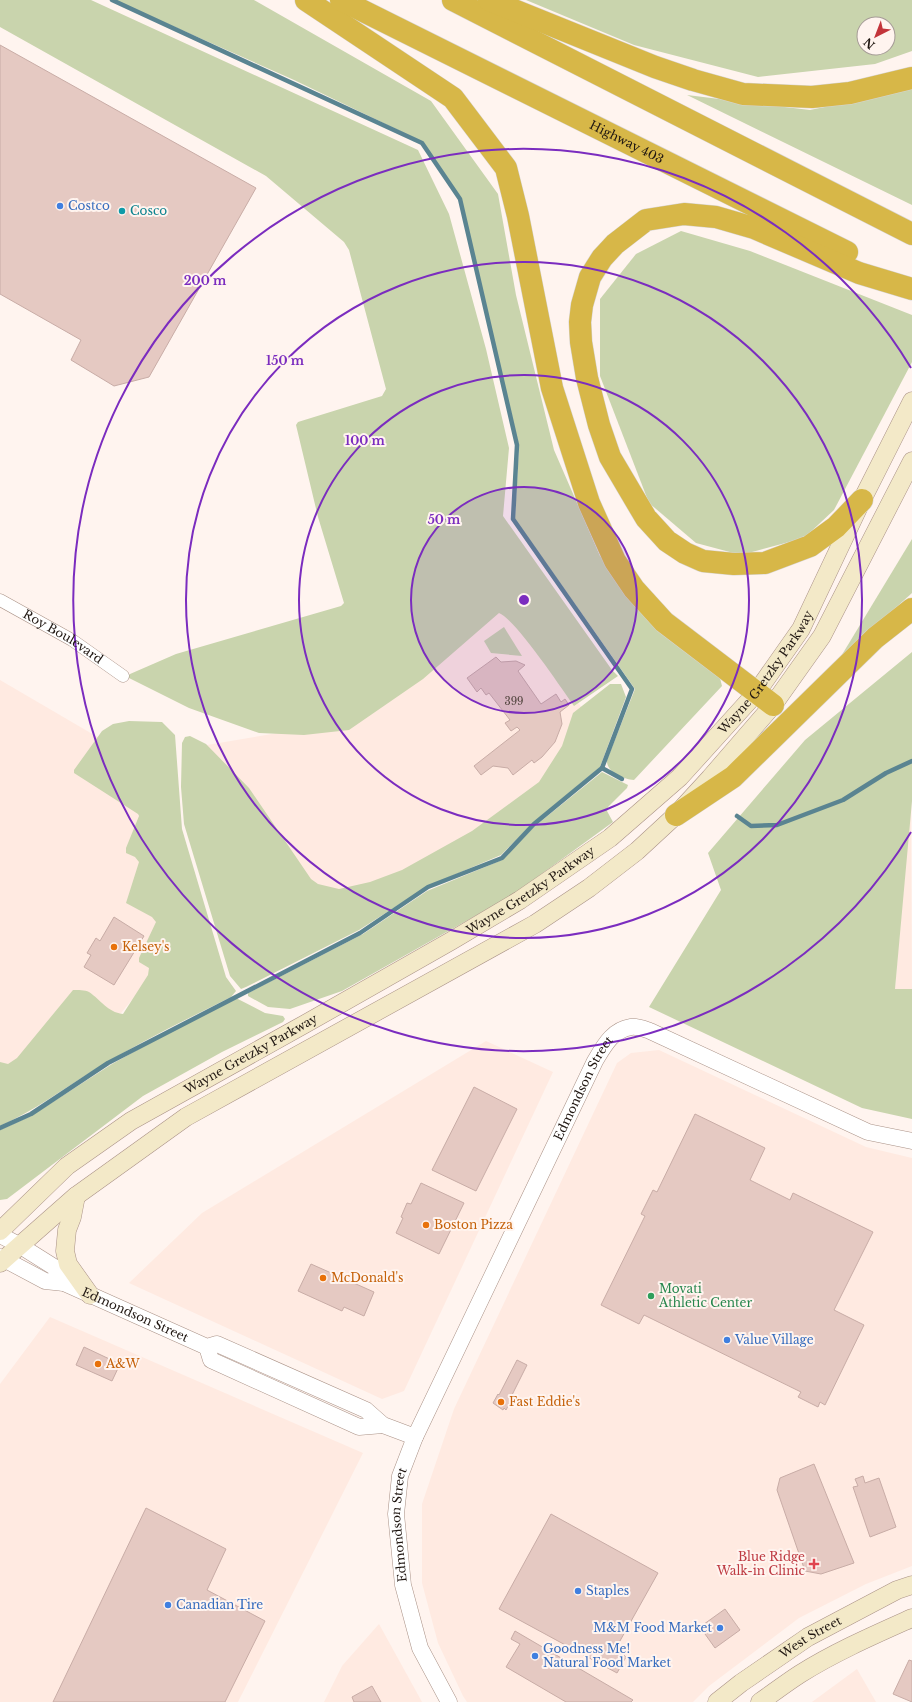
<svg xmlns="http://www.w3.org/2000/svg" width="912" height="1702" font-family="'Libre Baskerville',serif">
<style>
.built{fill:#ffeae1}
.green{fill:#c9d4ad;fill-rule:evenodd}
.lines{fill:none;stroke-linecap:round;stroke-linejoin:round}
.stream{stroke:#5a8491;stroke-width:4.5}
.building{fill:#e5c9c2;stroke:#c8aca6}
.minor-casing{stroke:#aa9287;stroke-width:13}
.tertiary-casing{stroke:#aa9287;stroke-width:17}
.secondary-casing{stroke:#aa9287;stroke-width:19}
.motorway-casing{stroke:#d7d5d4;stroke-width:23}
.minor{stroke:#fff;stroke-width:12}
.tertiary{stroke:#fff;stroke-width:16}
.secondary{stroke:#f3e9c8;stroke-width:18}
.motorway{stroke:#d7b748;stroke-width:22}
.ring{fill:none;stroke:#7b2cbf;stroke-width:2}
.shop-dot{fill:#3f7fe0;stroke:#fff4ef;stroke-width:1.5}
.culture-dot{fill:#0f9aa8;stroke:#fff4ef;stroke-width:1.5}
.food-dot{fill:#e8710a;stroke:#fff4ef;stroke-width:1.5}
.leisure-dot{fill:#2e9e5b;stroke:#fff4ef;stroke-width:1.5}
.health-dot{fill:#e0444e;stroke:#fff4ef;stroke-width:1.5}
.labels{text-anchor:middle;stroke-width:4;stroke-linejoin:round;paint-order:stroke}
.number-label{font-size:10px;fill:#51443e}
.street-label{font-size:12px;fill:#201712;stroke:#fff4ef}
.shop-label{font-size:12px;fill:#366cbe;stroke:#fff4ef;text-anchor:start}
.culture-label{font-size:12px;fill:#0d838f;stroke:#fff4ef;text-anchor:start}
.food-label{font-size:12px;fill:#c56008;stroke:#fff4ef;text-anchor:start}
.leisure-label{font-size:12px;fill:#27864d;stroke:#fff4ef;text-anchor:start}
.health-label{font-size:12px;fill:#be3a42;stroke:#fff4ef;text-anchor:end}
.centre{fill:#7b2cbf;stroke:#fff4ef;stroke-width:2}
.ring-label{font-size:12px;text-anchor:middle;font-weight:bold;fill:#7b2cbf;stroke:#fff4ef;stroke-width:4;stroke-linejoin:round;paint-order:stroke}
</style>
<rect width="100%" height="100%" fill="#fff4ef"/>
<g class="built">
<path d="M507 602 601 735 513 808 337 916 201 746 348 721Z"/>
<path d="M0 680 118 749 178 944 121 1013 0 1069Z"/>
<path d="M911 801 912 989H895Z"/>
<path d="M486 1041 553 1072 404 1391 382 1399 129 1283 202 1213Z"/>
<path d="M659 1050 866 1147 912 1158V1566L866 1584 799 1618 709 1686 693 1702H467L463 1696 438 1643 422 1583V1504L454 1409 617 1063 631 1053Z"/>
<path d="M50 1317 363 1453 238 1702H0V1384Z"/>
<path d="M379 1624 422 1702H324L342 1666Z"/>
<path d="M857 1669 876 1702H812Z"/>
</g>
<g class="green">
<path d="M0 0H91L418 150 449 214 486 349 509 448 503 516 612 670 618 676 574 706C561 688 516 620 499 613L423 679 349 730 304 735 259 733 189 708 129 678 128 676 130 674 176 654 341 606 344 603 318 517 296 425 298 422 382 396 386 389 349 250 344 242 266 176 0 27Z"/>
<path d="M114 0H254L431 101 498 194 516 295 554 450 600 556 685 649 719 674 722 686 634 780C623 779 606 772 607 760L635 689 515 519 519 446 461 200 423 142 294 80Z"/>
<path d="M526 0H912V51L875 64 758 77 634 45ZM864 24H888V48H864Z"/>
<path d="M912 89V205L687 95 810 110Z"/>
<path d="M681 231 750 251 912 315V362L834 510 804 538 741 555 696 543 649 503 600 376V299L636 254Z"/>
<path d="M912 539V593L840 658Z"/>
<path d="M504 627 522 656 491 653 484 641Z"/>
<path d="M912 652V801L895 989H912V1119L862 1108 649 1007 721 890 708 853 805 740Z"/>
<path d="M610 684H621L626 697 600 767 534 822 501 855 428 886 359 930 246 987 241 989 230 976 184 824 181 787 182 743 185 737 190 736 206 744 249 788 311 879 318 884 339 889 370 882 402 870 472 831 539 782 562 746 573 713Z"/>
<path d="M129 721 162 722 175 735 182 829 226 977 236 991 231 997C185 1020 138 1043 94 1070 63 1089 34 1111 0 1126V1062L8 1064 17 1058 73 990C78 990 85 990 89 992 101 1000 107 1012 123 1014L148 975 149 968 139 962V958L156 922 152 917 126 903 139 862 135 857 126 853V848L139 816 138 814 74 773V770L102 731 113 724Z"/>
<path d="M602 772 628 785 627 788 608 807 607 811 613 822 514 894 342 991 290 1009 268 1007 248 996V993L363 934 427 891 502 860 535 826Z"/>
<path d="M236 998 265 1013 283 1016 285 1019 283 1022 222 1052 143 1096 7 1199 0 1200V1130L31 1116 112 1064 157 1039Z"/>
</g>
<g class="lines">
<g class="stream">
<path d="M602 768 622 779"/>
<path d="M737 816 751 826 777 825 843 800 886 773 912 761"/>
<path d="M0 1128 31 1114 108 1063 360 933 428 887 502 858 534 824 602 768 632 689 513 519 517 445 460 199 422 143 112 0"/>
</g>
</g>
<g class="building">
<path d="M0 45 256 188 149 377 114 386 71 360 81 340 0 294Z"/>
<path d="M496 657 501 662 516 661 525 665 518 671 541 704 556 694 561 702 565 699 569 705 560 712 562 724 555 742 542 757 534 763 532 760 513 775 508 768 493 766 481 775 474 766 520 730 517 727 511 731 505 723 510 720 489 693 486 695 481 688 477 692 467 678Z"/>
<path d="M114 917 144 936 114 985 84 967 91 955 87 953 96 938 100 941Z"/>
<path d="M474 1087 517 1109 476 1191 432 1170Z"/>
<path d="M695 1114 765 1148 750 1180 790 1200 793 1193 873 1232 834 1310 864 1325 825 1405 820 1402 818 1407 798 1397 801 1392 644 1315 639 1324 601 1305 645 1216 641 1214 653 1190 657 1192Z"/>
<path d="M421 1183 464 1203 439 1254 396 1233 403 1218 401 1217 407 1203 411 1204Z"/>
<path d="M311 1264 374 1292 364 1316 344 1307 342 1311 298 1291Z"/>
<path d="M84 1347 120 1364 112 1381 76 1365Z"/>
<path d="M517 1360 527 1365 510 1399 511 1400 506 1410 504 1408 503 1410 493 1403 498 1394 499 1395Z"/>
<path d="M814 1464 854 1563 821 1574 805 1571 777 1490 780 1478Z"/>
<path d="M863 1476 865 1483 879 1478 896 1527 870 1537 853 1487 858 1486 855 1479Z"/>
<path d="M146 1508 226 1549 207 1590 265 1621 225 1702H53Z"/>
<path d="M551 1514 658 1573 616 1648 626 1657 617 1673 499 1609Z"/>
<path d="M725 1609 740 1630 715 1648 700 1627Z"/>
<path d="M515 1631 633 1700 631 1702H566L506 1667 520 1644 511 1639Z"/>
<path d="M909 1660 912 1661V1702L893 1694Z"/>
<path d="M372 1686 381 1702H354L352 1697Z"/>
</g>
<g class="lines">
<defs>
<g id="minor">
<path id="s1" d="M0 600 72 640 123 676"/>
</g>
<g id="tertiary">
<path d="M0 1235 19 1245 54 1267 64 1283"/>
<path id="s2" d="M0 1257 45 1281 64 1283 207 1347 217 1344 366 1410 383 1425 415 1437"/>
<path d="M207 1347 211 1360 359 1427 383 1425"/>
<path id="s3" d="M449 1702 420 1648 403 1585 396 1514 400 1476 415 1437 595 1061C604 1046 612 1030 631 1027 637 1026 644 1029 650 1031L868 1132 912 1141"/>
</g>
<g id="secondary">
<path d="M76 1196 72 1217 67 1230 65 1251 68 1264 90 1295"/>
<path id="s4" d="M0 1231 67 1166 131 1121 305 1024 451 941 520 900 610 838 680 777 756 693 801 629 862 500 912 401"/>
<path d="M0 1263 76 1196 186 1117 535 924 589 888 637 851 676 815 710 778 773 705 822 636 912 461"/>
<path id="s5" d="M717 1702 741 1683 808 1637 897 1590 912 1585"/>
<path d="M760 1702C773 1693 786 1683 800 1674 835 1652 874 1635 912 1618"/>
</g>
<g id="motorway">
<path d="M306 0 453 98 506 168 518 216 552 388 589 503 615 561 634 589 664 622 773 705"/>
<path id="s6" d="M341 0 847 252"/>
<path d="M453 0 912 234"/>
<path d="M489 0 655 67 693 80 743 94 812 97 850 93 912 78"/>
<path d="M862 500 836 527 810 546 765 563 734 564 703 561 685 553 667 541 646 518 610 457 599 425 587 378 581 342 580 322 582 305 590 277 602 258 615 244 646 220 684 214 716 217 754 228 859 273 912 289"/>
<path d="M676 815 733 777 875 638 912 609"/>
</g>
</defs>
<use href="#minor" class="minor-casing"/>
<use href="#tertiary" class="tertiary-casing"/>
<use href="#secondary" class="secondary-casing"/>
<use href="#motorway" class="motorway-casing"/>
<use href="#minor" class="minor"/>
<use href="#tertiary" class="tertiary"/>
<use href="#secondary" class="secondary"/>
<use href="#motorway" class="motorway"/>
</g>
<circle cx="524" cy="600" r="113" fill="#7b2cbf" fill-opacity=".12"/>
<g class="ring">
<circle cx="524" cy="600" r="113"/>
<circle cx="524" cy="600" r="225"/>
<circle cx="524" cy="600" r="338"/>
<path d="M911 832A451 451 0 1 1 911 368"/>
</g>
<g class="shop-dot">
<circle cx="60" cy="206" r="4"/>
<circle cx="727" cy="1340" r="4"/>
<circle cx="578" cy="1591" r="4"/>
<circle cx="168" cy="1605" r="4"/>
<circle cx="720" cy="1628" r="4"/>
<circle cx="535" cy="1656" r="4"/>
</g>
<circle class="culture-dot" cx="122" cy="211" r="4"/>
<g class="food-dot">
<circle cx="114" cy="947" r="4"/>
<circle cx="426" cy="1225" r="4"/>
<circle cx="323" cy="1278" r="4"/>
<circle cx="98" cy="1364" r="4"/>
<circle cx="501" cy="1402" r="4"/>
</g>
<circle class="leisure-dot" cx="651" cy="1296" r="4"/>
<path class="health-dot" d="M812 1558h4v4h4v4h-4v4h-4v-4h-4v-4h4z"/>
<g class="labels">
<g class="number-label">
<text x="514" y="705">399</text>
</g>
<g class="street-label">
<text dy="4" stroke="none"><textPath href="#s6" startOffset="319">Highway 403</textPath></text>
<text dy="4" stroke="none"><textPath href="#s1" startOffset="73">Roy Boulevard</textPath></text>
<text dy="4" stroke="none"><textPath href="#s4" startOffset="957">Wayne Gretzky Parkway</textPath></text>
<text dy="4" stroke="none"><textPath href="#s4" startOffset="633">Wayne Gretzky Parkway</textPath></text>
<text dy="4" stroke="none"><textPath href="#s4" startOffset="309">Wayne Gretzky Parkway</textPath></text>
<text dy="4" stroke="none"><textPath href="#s3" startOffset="665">Edmondson Street</textPath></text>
<text dy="4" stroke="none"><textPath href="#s2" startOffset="148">Edmondson Street</textPath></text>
<text dy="4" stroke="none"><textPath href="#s3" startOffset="187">Edmondson Street</textPath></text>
<text dy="4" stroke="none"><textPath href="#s5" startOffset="114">West Street</textPath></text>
</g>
<g class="shop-label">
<text x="68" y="210">Costco</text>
<text x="735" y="1344">Value Village</text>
<text x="586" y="1595">Staples</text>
<text x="176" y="1609">Canadian Tire</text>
<text x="712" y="1632" text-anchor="end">M&amp;M Food Market</text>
<text x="543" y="1653">Goodness Me!<tspan x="543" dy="14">Natural Food Market</tspan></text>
</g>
<g class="culture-label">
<text x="130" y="215">Cosco</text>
</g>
<g class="food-label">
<text x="122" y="951">Kelsey's</text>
<text x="434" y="1229">Boston Pizza</text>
<text x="331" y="1282">McDonald's</text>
<text x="106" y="1368">A&amp;W</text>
<text x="509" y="1406">Fast Eddie's</text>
</g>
<g class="leisure-label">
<text x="659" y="1293">Movati<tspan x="659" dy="14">Athletic Center</tspan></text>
</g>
<g class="health-label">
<text x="805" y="1561">Blue Ridge<tspan x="805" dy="14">Walk-in Clinic</tspan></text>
</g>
</g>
<circle cx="524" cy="600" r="6" class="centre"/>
<g class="ring-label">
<text x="205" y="285">200 m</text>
<text x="285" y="365">150 m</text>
<text x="365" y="445">100 m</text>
<text x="444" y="524">50 m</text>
</g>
<g transform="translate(876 36) rotate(222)"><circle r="19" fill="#fff4ef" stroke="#a69c97"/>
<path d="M0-3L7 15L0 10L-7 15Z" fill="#c3343a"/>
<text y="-6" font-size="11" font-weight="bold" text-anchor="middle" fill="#201712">N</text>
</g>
</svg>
